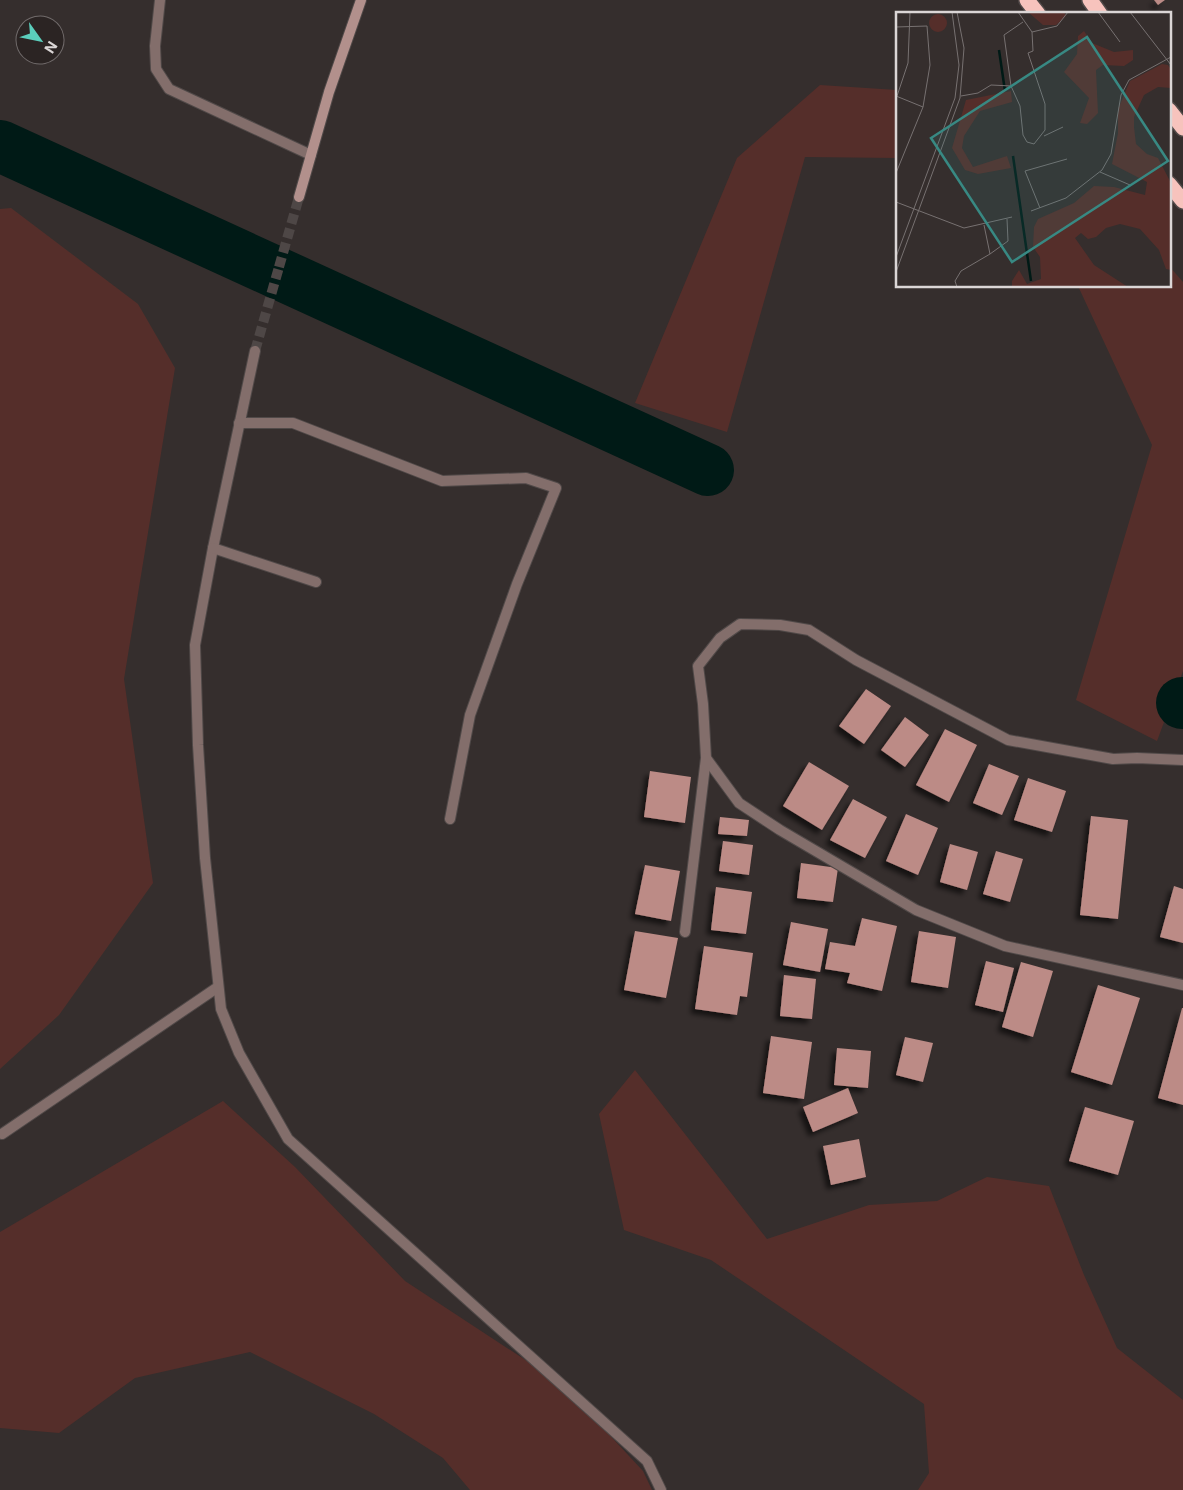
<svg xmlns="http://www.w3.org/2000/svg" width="1183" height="1490" font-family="Inter,sans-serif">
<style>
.green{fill:#552e2a}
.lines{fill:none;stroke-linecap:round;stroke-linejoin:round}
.river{stroke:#001a16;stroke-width:52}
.building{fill:#bc8b86;filter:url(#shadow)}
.street-tunnel{stroke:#4e4746;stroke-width:10;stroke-dasharray:10 5;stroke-linecap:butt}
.secondary-tunnel{stroke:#4e4746;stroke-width:10;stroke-dasharray:10 5;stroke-linecap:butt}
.lane-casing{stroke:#504948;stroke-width:12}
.street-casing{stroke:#504948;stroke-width:12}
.secondary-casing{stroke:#504948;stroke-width:12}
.highway-casing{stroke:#504948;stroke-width:18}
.lane{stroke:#836e6b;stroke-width:10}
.street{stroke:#836e6b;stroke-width:10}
.secondary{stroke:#b2908c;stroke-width:10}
.highway{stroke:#f7c3bd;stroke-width:15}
.inset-river{fill:none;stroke:#001a16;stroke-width:2.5}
.inset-road{fill:none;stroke:#777171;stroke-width:1}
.view{fill:#388983;fill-opacity:0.15;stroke:#388983;stroke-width:2.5}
.inset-edge{fill:none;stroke:#dbd6d6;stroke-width:2.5}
</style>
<defs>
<filter id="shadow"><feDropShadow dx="-4.5" dy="4.5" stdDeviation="2.5" flood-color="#0009"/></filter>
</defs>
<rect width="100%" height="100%" fill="#352e2d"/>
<g class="green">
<path d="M820 85 897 90V158L805 157 727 432 635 403 737 158Z"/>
<path d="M11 208 138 304 175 368 124 679 153 883 59 1015 0 1069V209Z"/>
<path d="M1169 266 1183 282V671L1157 741 1076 700 1152 445 1078 286H1169Z"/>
<path d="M635 1070 767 1239 869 1205 937 1201 987 1177 1049 1186 1084 1275 1117 1348 1183 1400V1490H918L929 1473 924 1404 711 1260 624 1230 599 1114Z"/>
<path d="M223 1101 295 1167 405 1281 562 1384 643 1471 652 1490H470L443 1458 374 1414 250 1352 135 1378 59 1433 0 1428V1232Z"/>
</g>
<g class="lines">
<g class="river">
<path d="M0 146 708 470"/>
<path d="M1182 703H1183"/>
</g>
</g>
<g class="building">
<path d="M1154 0H1165L1158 5Z"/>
<path d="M866 689 891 706 864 744 839 726Z"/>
<path d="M905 717 929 735 905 767 881 750Z"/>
<path d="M945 729 977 745 949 802 916 785Z"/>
<path d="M809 762 849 786 822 830 783 806Z"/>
<path d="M989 764 1019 776 1002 815 973 803Z"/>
<path d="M650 771 691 777 685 823 644 817Z"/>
<path d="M1028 778 1066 791 1052 832 1014 820Z"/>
<path d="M853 799 887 817 865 858 830 840Z"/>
<path d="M906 814 938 828 918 875 886 861Z"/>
<path d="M1091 816 1128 820 1118 919 1080 915Z"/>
<path d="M720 817 749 820 747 836 718 834Z"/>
<path d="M723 841 753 845 749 875 719 871Z"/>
<path d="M950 844 978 852 967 890 940 882Z"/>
<path d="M996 851 1023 859 1010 902 983 894Z"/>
<path d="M801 863 838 868 833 902 797 898Z"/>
<path d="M645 865 680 871 671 921 635 914Z"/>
<path d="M1174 886 1183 889V943L1160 937Z"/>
<path d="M716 887 752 892 746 934 711 930Z"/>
<path d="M862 918 897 926 882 991 847 983 850 973 825 969 830 942 855 946Z"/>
<path d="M791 922 828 929 820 972 783 965Z"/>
<path d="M635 931 678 938 666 998 624 990Z"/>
<path d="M919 931 956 937 948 988 911 982Z"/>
<path d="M704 946 753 953 747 997 740 996 737 1015 695 1009Z"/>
<path d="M986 961 1014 968 1003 1012 975 1005Z"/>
<path d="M1021 962 1053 971 1033 1037 1002 1027Z"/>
<path d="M784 975 816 979 812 1019 780 1016Z"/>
<path d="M1098 985 1140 998 1112 1085 1071 1072Z"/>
<path d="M1182 1008H1183V1105L1158 1098Z"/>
<path d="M771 1036 812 1042 804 1099 763 1093Z"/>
<path d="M905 1037 933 1043 923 1082 896 1075Z"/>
<path d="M837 1048 871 1051 868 1088 834 1085Z"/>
<path d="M848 1088 858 1113 813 1132 803 1107Z"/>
<path d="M1085 1107 1134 1121 1118 1175 1069 1161Z"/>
<path d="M859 1139 866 1177 831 1185 823 1146Z"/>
</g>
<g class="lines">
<path class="street-tunnel" d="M255 351 279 267"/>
<path class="secondary-tunnel" d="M279 267 299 197"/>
<defs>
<path id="lane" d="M2 1134 218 987"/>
<g id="street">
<path d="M160 0 155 46 156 69 169 89 311 155"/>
<path d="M255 351 213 548 195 645 198 745 205 858 221 1009 239 1053 288 1139 647 1461 661 1490"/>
<path d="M239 423H293L442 481 526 478 556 488 517 584 470 715 450 819"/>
<path d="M213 548 316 582"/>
<path d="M1183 760 1137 758 1113 759 1008 740 856 660 809 630 780 625 740 624 720 638 698 666 703 704 706 758 739 803 780 830 916 910 1005 946 1183 985"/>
<path d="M685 932 706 758"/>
</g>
<path id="secondary" d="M299 197 329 92 361 0"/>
<g id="highway">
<path d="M1027 0 1038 14"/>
<path d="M1090 0 1100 14"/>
<path d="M1169 110 1183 128"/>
<path d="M1169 184 1183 201"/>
</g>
</defs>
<use href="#lane" class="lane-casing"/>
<use href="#street" class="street-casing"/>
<use href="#secondary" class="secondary-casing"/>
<use href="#highway" class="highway-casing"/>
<use href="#lane" class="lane"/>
<use href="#street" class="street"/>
<use href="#secondary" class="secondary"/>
<use href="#highway" class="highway"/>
</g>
<g transform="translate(896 12)">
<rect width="275" height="275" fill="#352e2d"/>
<path d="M132 0H168L170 4 160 13H147ZM33 11a9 9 0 1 1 18 0a9 9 0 1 1-18 0ZM188 19 196 31 218 40 237 38V48L228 54 207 53 200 58 202 101 191 112 184 111 193 86 168 60 181 42 182 24ZM266 52 272 53 275 58V76L262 75 248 83 238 105V115L240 132 251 142 262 146 275 171V258L270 257 263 238 244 217 224 212 210 216 200 225 192 227 185 221 179 226 198 253 232 275H116V269L123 258 131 272 145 267 144 245 137 235 138 215 142 207 178 191 198 174 218 175 249 183 251 170 216 152 222 121V97L234 69ZM115 79 116 90 84 99 68 124 66 136 77 155 111 144 115 156 82 162 69 158 56 136 70 88Z" fill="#552e2a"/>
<path class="inset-river" d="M103 38 109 79M117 144 135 269"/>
<path class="inset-road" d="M122 0 136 20 137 39 132 41 149 92V118L138 132 131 130 127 123 124 94 115 74 108 23 127 10M202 0 224 30M234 0 275 53M0 15 31 14 34 53 27 95 0 161M136 20 161 14 172 0M0 84 27 95M65 84 82 81 95 73 115 74M0 87 12 51 14 0M148 124 167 115M204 160 234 173M0 190 68 216 116 205M144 196 129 159 171 147M135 199 170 186 206 158 215 142 225 83 233 68 275 45M94 242 112 229 111 207M0 245 59 86 63 53 56 0M0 260 64 86 68 36 61 0M61 275 59 269 65 259 94 242 88 213"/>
<path class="view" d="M191 25 272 149 116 250 35 126Z"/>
<rect width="275" height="275" class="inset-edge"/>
</g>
<g transform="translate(40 40) rotate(123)"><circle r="24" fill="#2b2423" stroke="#716b6b"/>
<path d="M0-4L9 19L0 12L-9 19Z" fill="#5bcebc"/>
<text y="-8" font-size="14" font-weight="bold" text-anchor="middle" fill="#dbd6d6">N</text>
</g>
</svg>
